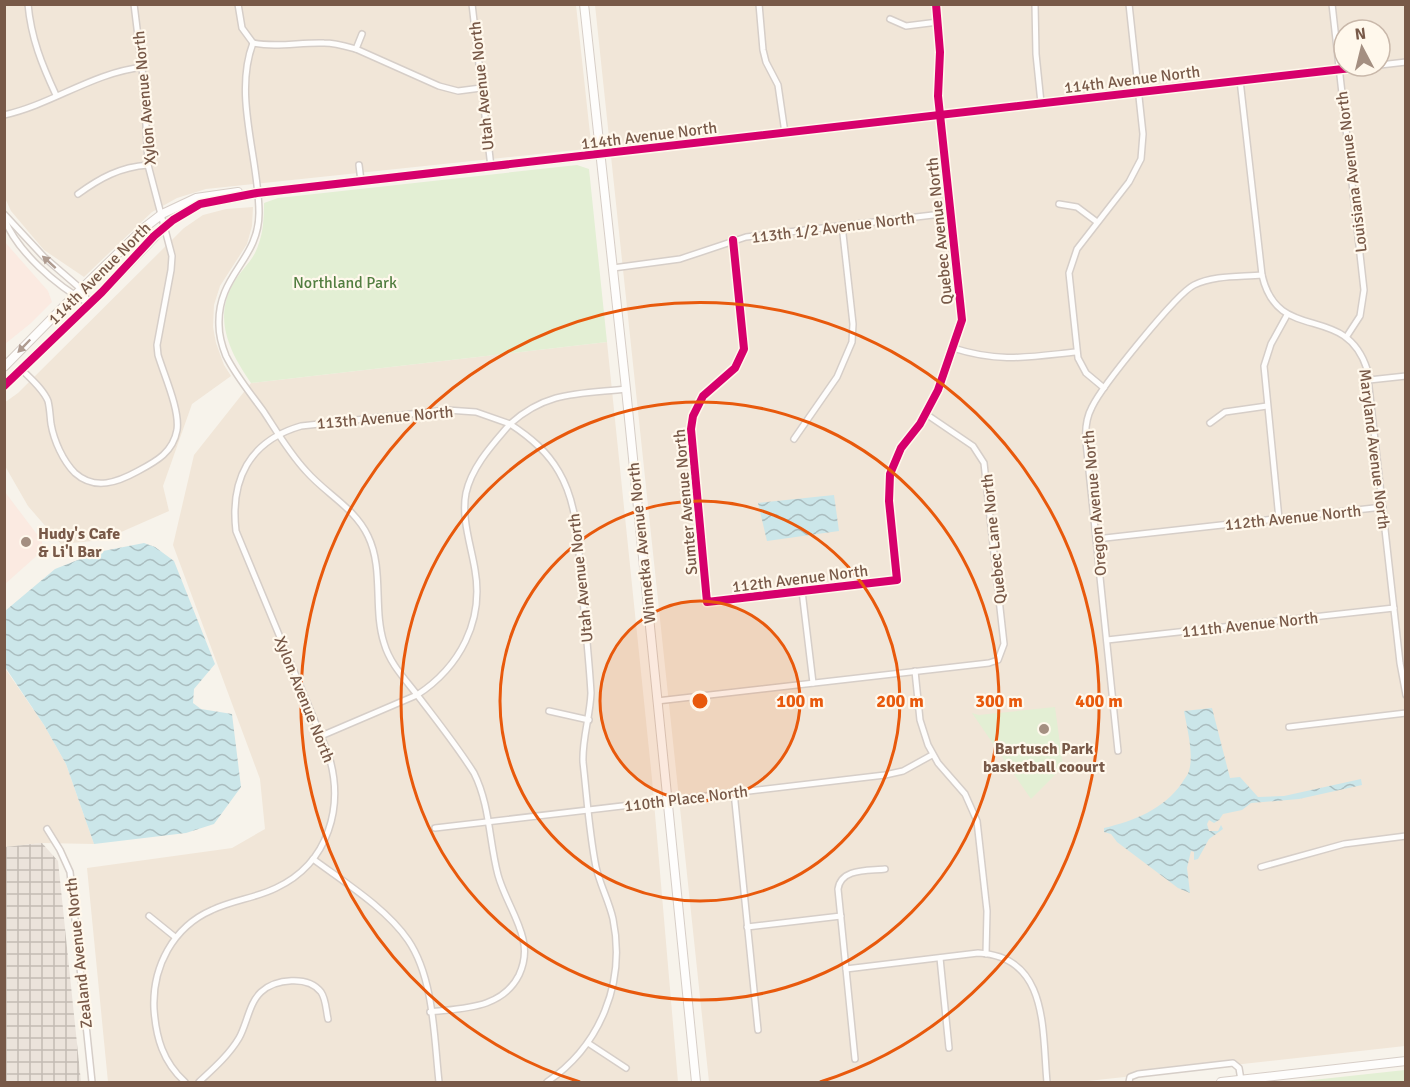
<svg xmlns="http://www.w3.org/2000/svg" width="1410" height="1087" font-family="Signika,sans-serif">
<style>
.residential{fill:#f1e6d8;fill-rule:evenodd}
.commercial{fill:#fbeae1}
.industrial{fill:url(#industrial-grid)}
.green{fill:#e3efd4}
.water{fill:url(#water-waves)}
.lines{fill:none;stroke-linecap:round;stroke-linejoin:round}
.street-casing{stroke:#d6cec8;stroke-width:8}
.secondary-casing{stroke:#d7cec7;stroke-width:10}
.street{stroke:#fefdfc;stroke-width:5}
.secondary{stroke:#fefdfc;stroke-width:8}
.cycleway-casing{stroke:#fff8ec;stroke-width:11}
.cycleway{stroke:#d6006c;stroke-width:8}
.oneway{fill:#ae9b90}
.ring{fill:none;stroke:#e8590c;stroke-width:3}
.poi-dot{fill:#a48f81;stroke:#fff8ec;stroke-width:2}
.labels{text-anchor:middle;stroke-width:4.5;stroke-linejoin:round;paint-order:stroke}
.street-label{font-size:16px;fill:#785948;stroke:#fff8ec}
.park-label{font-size:16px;fill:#527e40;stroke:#fff8ec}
.poi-label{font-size:16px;font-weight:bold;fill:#785948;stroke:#fff8ec;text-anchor:start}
.centre{fill:#e8590c;stroke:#fff8ec;stroke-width:3}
.ring-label{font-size:18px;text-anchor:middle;font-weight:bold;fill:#e8590c;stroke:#fff8ec;stroke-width:4.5;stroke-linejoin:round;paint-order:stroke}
</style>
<defs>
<pattern id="industrial-grid" width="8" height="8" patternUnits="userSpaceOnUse" patternTransform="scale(1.5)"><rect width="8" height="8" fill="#ebe3db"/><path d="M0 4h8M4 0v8" fill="none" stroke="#c3bbb4"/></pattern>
<pattern id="water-waves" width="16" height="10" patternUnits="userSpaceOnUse" patternTransform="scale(1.5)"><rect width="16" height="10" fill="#cbe6e9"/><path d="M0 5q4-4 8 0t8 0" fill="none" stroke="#aabdbf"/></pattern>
</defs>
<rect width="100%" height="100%" fill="#f7f3eb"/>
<g class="residential">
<path d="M4 5H576L591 143 586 149 206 189 177 198 152 212 84 277 44 250 11 211 5 198Z"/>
<path d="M595 5H1405V1046L1079 1082H709ZM1344 30H1380V66H1344Z"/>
<path d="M253 207 252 226 247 244 220 286 214 305 213 327 216 343 224 365 231 376 192 404 163 486 169 511 103 540 61 544 28 506 5 466 4 403 18 393 184 228 203 215 226 209Z"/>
<path d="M607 342 652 779 678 1082H108L87 868 232 848 265 829 260 779 173 545 194 455 251 383Z"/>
<path d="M4 667 44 725 66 764 94 844 42 843 5 847Z"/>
</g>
<g class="commercial">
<path d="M4 241 48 291 52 302 31 323 5 344Z"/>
<path d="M5 492 42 541V551L5 584Z"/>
</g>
<path class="industrial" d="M42 843 58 861 81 1082H5V847Z"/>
<g class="green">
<path d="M577 165 589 169 607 342 251 383C230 353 213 319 233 284 239 273 249 264 255 253 263 237 264 220 264 203L278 198Z"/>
<path d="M1055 707 1063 767 1031 799 972 713 979 715Z"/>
<path d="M1405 1070V1082H1294Z"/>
</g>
<g class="water">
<path d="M834 495 839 531 767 541 758 503Z"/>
<path d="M144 543 155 547 174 561 215 664 194 689 193 703 201 709 232 714 241 787 214 824 186 833 94 844 66 764 44 725 5 667V611L55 569 98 552Z"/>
<path d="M1212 708 1230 778 1240 777 1258 797 1284 796 1361 779 1362 785 1299 799 1251 803 1242 810 1223 814 1219 820 1214 823 1209 820 1207 824 1209 831H1218L1221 825 1223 829 1209 839 1198 859 1194 860V852L1191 851 1187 868 1190 893 1178 888 1117 842 1111 834 1104 832V828C1134 821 1164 809 1182 783 1184 779 1188 775 1189 771 1194 754 1187 728 1184 711Z"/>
</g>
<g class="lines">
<defs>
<g id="street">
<path d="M28 4C31 38 42 65 56 95"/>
<path d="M238 4 242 28 253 43"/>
<path d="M472 4 491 167"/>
<path d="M759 4 763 50 766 62 778 85 785 133"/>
<path d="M1035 4 1036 54 1041 103"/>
<path d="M1332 4 1364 290 1360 316 1347 336"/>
<path d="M890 19 906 26 938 22"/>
<path d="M253 43C233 96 259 158 259 213 259 260 217 275 219 325 219 336 222 346 226 356 236 376 251 394 264 412 277 432 290 454 306 471 326 494 355 508 368 536 384 569 373 609 384 643 390 664 405 679 418 696 437 721 457 746 474 773 490 805 489 841 498 875 504 897 518 917 523 939 526 951 524 964 519 975 502 1009 463 1008 430 1012"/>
<path d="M253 43C277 48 300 42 324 43 335 43 345 46 356 49L439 86 458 91 481 88"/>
<path d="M356 49 362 34"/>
<path d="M1380 65 1406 62"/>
<path d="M1240 80 1262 275C1278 346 1345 301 1367 369L1400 663 1406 695"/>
<path d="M4 115C53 104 92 73 143 67"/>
<path d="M600 154 1369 66"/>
<path d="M359 165 361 181"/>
<path d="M78 194C100 178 120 167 148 165"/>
<path d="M1059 204 1077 207 1097 222"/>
<path d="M4 214 44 257 81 289 89 303"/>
<path d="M4 218C17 252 57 286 88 303"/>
<path d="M733 240 744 349 735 368 703 396 693 416 691 429 707 602 897 580 889 501 890 474 901 448 920 424 938 390 962 320 938 96 940 52 936 4"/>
<path d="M613 268 680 259 746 237 950 213"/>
<path d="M953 348C1000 363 1028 357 1076 352"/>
<path d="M22 370C31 379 43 389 48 401 50 409 50 417 51 424 54 441 63 461 75 473 95 491 118 482 138 471 157 461 173 452 177 430 180 410 164 375 158 355L157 345 171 270 172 256 148 165 144 85 134 4"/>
<path d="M1369 380 1406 376"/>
<path d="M1104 388 1086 373 1078 358 1069 273 1077 249 1129 182 1141 159 1143 134 1129 4"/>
<path d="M1210 423 1225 412 1267 406"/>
<path d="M794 439 837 377 852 342 853 324 842 225"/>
<path d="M1279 519 1264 366 1271 344 1287 315"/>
<path d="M1096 539 1383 507"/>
<path d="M802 591 813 683"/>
<path d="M1107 640 1394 608"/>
<path d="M915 671 920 720 928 745 938 763 965 794 977 821 987 911 986 954"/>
<path d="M657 701 989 663 998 660 1004 644 984 463 973 446 926 414"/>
<path d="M549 711 589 720"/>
<path d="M1289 727 1406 713"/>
<path d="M321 736 417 695C460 667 484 621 475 570 471 545 461 518 466 493 472 466 493 444 510 424 530 437 547 451 559 472 579 506 578 549 582 588 585 623 589 658 591 693 590 717 582 739 583 762 587 797 589 832 596 867 600 885 609 901 613 919 626 983 600 1046 547 1082"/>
<path d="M1118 751 1086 442C1085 430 1086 418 1092 407 1102 386 1176 294 1194 285 1214 275 1240 277 1262 275"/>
<path d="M734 792 758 1030"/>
<path d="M435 828 885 775 903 771 932 755"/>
<path d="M47 829 60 850 70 872 92 1082"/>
<path d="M313 859C344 882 386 908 408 940 434 978 434 1037 439 1082"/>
<path d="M1261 867 1344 844 1406 836"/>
<path d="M149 916 175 937"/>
<path d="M747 927 841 916"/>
<path d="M940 958 949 1048"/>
<path d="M846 969 978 953C1049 956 1042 1031 1047 1082"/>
<path d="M588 1043 626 1068"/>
<path d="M855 1059 838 889C841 868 868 871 885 869"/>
<path d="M185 1082C163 1062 156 1038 154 1009 152 967 173 927 212 910 233 900 256 898 276 888 329 863 345 806 328 753L236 531C230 480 249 441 301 426L447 410 476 412 510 424C547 391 579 394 626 389"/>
<path d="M199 1082C213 1069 229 1055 239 1038 247 1024 249 1003 261 992 275 979 308 975 321 992 326 999 326 1010 328 1019"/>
<path d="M1129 1082 1130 1077 1138 1074 1233 1063 1239 1068 1241 1080"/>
</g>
<g id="secondary">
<path d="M584 4 626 389 696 1082"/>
<path d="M4 367 69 301 144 228 162 214 196 198 238 192"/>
<path d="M4 386 102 292 165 226 179 215 200 204 257 193 600 154"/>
<path d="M1221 1082 1406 1061"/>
</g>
</defs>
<use href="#street" class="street-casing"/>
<use href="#secondary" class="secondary-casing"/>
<use href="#street" class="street"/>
<use href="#secondary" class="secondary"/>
<defs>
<g id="cycleway">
<path d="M733 240 744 349 735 368 703 396 693 416 691 429 707 602 897 580 889 501 890 474 901 448 920 424 938 390 962 320 938 96 940 52 936 4"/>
<path d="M4 386 102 292 154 236 173 220 200 204 257 193 1369 66"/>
</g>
</defs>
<use href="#cycleway" class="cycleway-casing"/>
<use href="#cycleway" class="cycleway"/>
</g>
<defs><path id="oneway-solid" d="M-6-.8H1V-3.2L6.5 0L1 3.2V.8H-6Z" transform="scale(1.5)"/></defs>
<g class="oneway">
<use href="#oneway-solid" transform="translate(49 262) rotate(-138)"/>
<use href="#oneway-solid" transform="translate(24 346) rotate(134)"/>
</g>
<circle cx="700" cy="701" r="100" fill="#e8590c" fill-opacity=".12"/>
<g class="ring">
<circle cx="700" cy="701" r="100"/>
<circle cx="700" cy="701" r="200"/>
<circle cx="700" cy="701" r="299"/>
<path d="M580 1082A399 399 0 1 1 820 1082"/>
</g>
<g class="poi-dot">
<circle cx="26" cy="542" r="6"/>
<circle cx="1044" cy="729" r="6"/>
</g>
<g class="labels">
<g class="street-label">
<text transform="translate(1132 79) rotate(-7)" y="6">114th Avenue North</text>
<text transform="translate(481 86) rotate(-96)" y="6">Utah Avenue North</text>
<text transform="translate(144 98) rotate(-95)" y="6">Xylon Avenue North</text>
<text transform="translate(649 135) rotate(-7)" y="6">114th Avenue North</text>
<text transform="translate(1351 172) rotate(-97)" y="6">Louisiana Avenue North</text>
<text transform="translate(833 227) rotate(-7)" y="6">113th 1/2 Avenue North</text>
<text transform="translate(939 231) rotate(-96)" y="6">Quebec Avenue North</text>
<text transform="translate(99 273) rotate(-45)" y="6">114th Avenue North</text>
<text transform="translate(385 417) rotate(-5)" y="6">113th Avenue North</text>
<text transform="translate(1375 449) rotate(83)" y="6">Maryland Avenue North</text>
<text transform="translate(685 502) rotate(-95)" y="6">Sumter Avenue North</text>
<text transform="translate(1094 503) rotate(-95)" y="6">Oregon Avenue North</text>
<text transform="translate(1293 517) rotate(-6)" y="6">112th Avenue North</text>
<text transform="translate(993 539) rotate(-96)" y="6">Quebec Lane North</text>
<text transform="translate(641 543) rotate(-96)" y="6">Winnetka Avenue North</text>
<text transform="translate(580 578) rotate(-96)" y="6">Utah Avenue North</text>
<text transform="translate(800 578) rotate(-7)" y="6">112th Avenue North</text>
<text transform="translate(1250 624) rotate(-6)" y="6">111th Avenue North</text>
<text transform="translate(305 699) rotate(68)" y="6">Xylon Avenue North</text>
<text transform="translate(686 798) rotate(-7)" y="6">110th Place North</text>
<text transform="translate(78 953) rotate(-96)" y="6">Zealand Avenue North</text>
</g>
<g class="park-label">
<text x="345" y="288">Northland Park</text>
</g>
<g class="poi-label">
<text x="38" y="539">Hudy's Cafe<tspan x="38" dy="18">&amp; Li'l Bar</tspan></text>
<text x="1044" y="754" text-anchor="middle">Bartusch Park<tspan x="1044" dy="18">basketball coourt</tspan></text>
</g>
</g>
<circle cx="700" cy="701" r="9" class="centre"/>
<g class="ring-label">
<text x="800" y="707">100 m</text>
<text x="900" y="707">200 m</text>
<text x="999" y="707">300 m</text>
<text x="1099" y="707">400 m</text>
</g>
<rect width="1410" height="1087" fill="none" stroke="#785948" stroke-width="12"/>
<g transform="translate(1362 48) rotate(353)"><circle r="28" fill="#fff8ec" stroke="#c9b8aa" stroke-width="1.5"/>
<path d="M0-4.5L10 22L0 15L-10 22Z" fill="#a48f81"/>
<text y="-9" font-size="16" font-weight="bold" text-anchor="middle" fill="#785948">N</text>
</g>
</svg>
